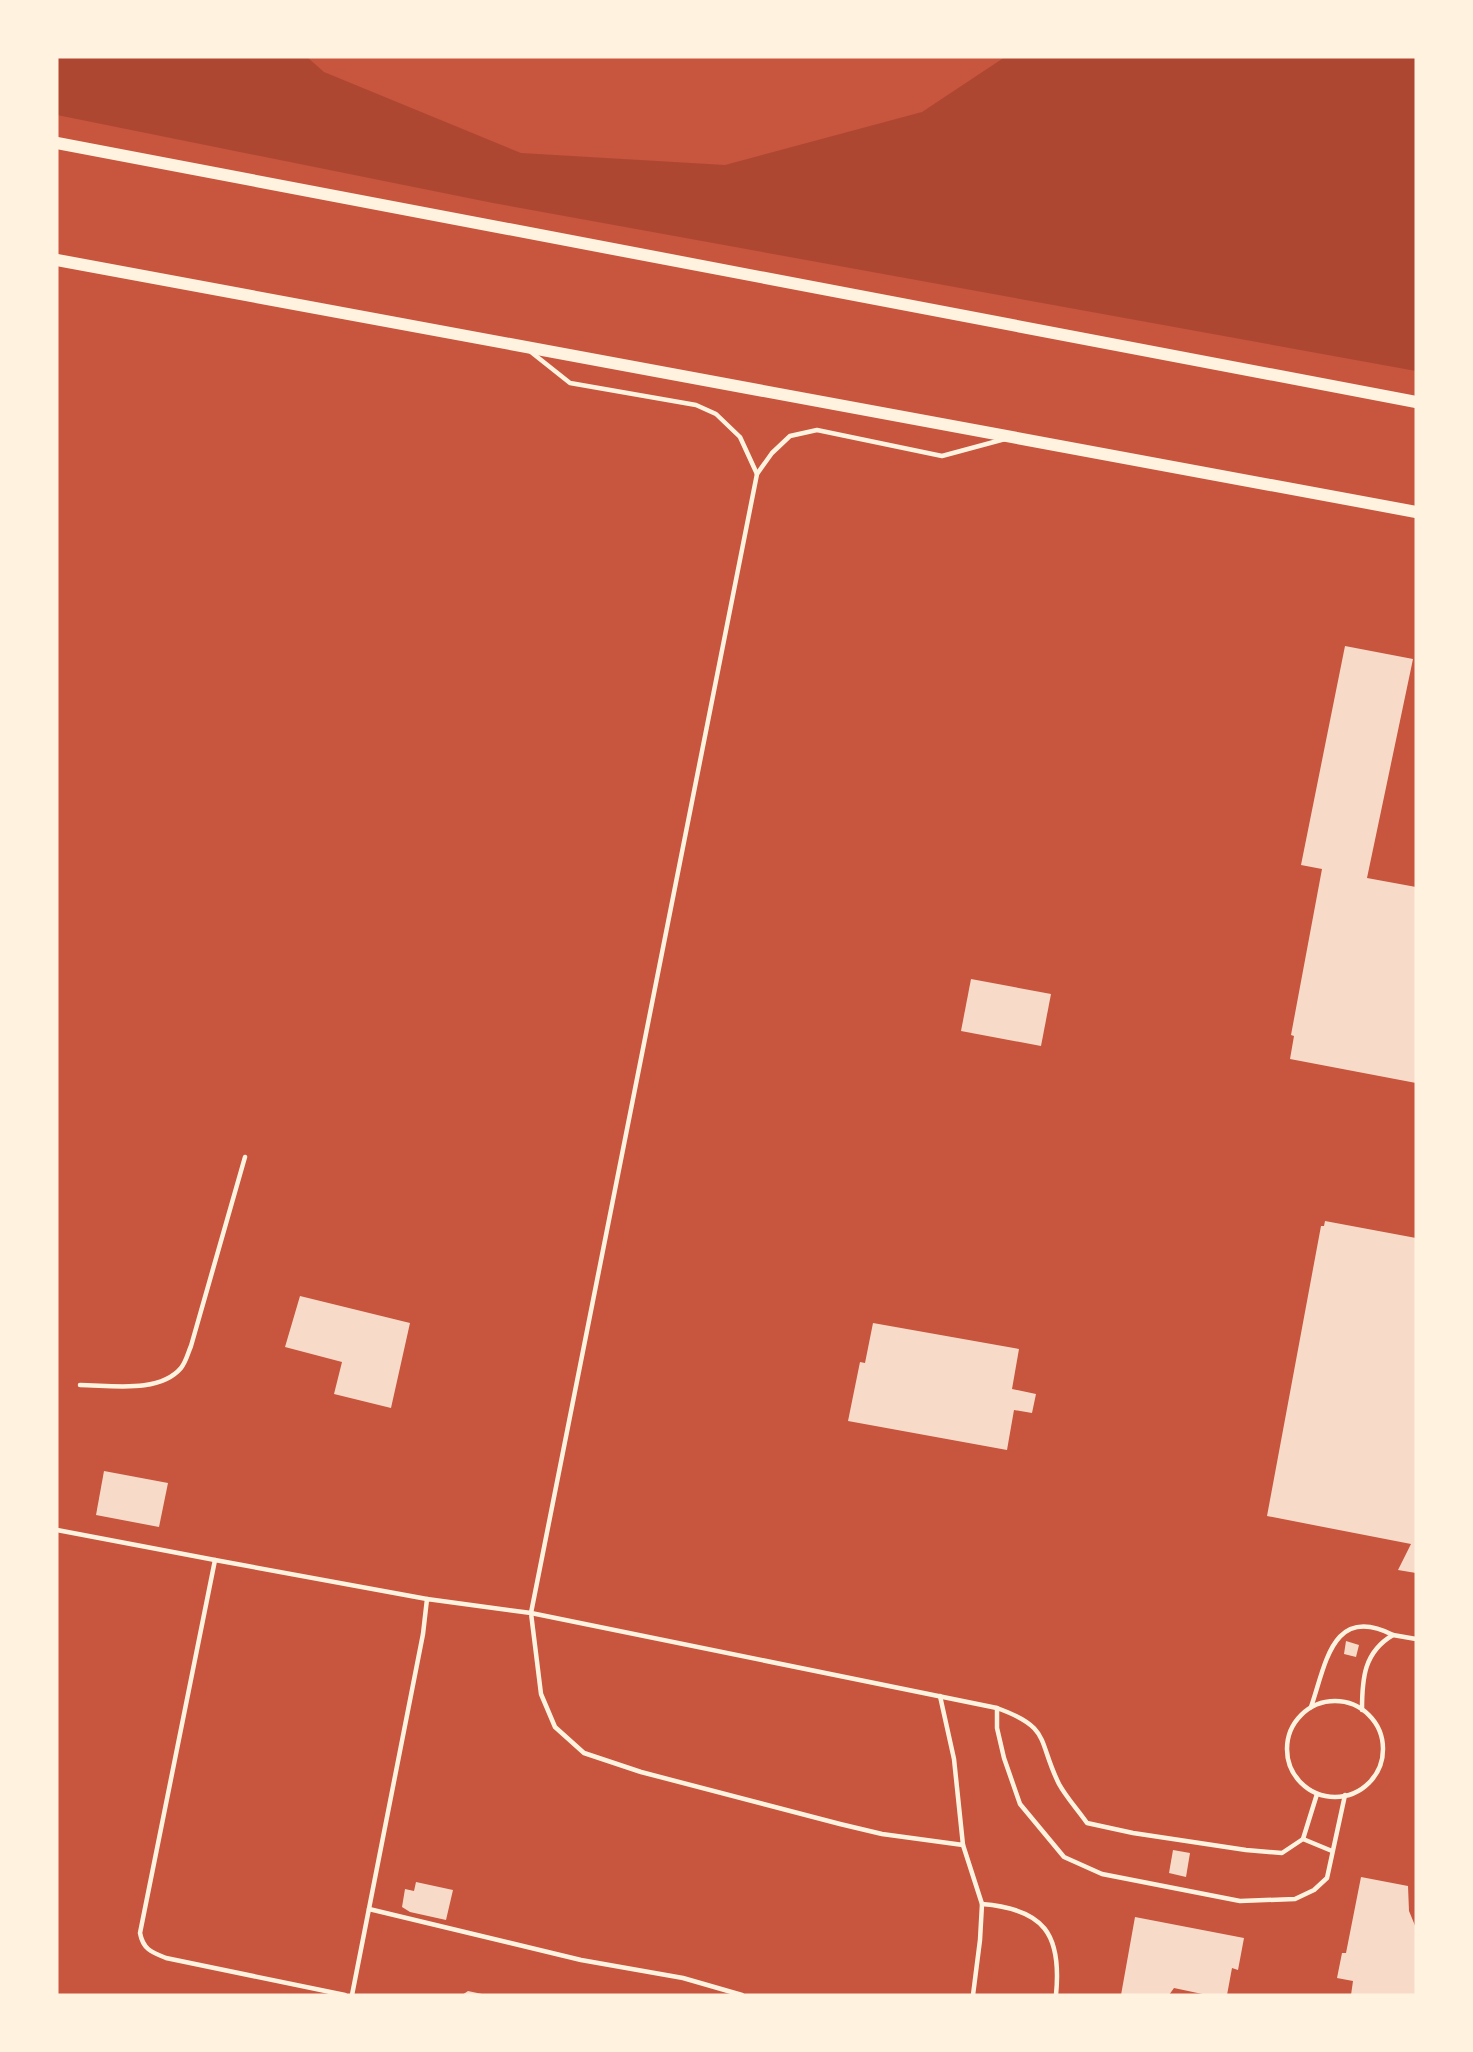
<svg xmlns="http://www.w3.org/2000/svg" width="1473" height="2052" font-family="'Space Grotesk',sans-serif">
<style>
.green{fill:#ae4732}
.building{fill:#f7dbc8}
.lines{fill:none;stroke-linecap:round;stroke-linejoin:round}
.service{stroke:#fff3e0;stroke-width:4.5}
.secondary{stroke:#fff3e0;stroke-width:12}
</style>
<rect width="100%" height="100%" fill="#c8553d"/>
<path class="green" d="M57 57H307L324 72 521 153 725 165 922 112 1005 57H1416V371L493 203 57 115Z"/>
<g class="building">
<path d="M1345 646 1413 659 1367 878 1416 887V1083L1290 1059 1294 1036 1291 1035 1322 869 1301 865Z"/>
<path d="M971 979 1051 994 1041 1046 961 1031Z"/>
<path d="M1325 1221 1416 1238V1573L1398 1570 1411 1544 1267 1516 1321 1226H1324Z"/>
<path d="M300 1296 410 1323 391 1408 334 1394 342 1362 285 1347Z"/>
<path d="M873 1323 1019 1349 1012 1389 1036 1394 1032 1413 1014 1410 1007 1450 848 1421 860 1362 865 1363Z"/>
<path d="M104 1471 168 1483 159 1527 96 1515Z"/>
<path d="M1346 1641 1359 1645 1356 1657 1344 1654Z"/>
<path d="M1173 1850 1190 1853 1186 1877 1169 1873Z"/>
<path d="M1361 1877 1408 1886 1409 1911 1416 1928V1995H1351L1353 1981 1337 1978 1342 1953H1346Z"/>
<path d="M416 1882 453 1890 446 1920 410 1912 402 1907 405 1889 414 1891Z"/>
<path d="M1135 1917 1244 1938 1238 1970 1232 1968 1227 1995H1207L1174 1988 1169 1995H1121Z"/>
<path d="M468 1991 482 1994V1995H462Z"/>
</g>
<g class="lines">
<g class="service">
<path d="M531 352 570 383 696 405 716 414 740 437 757 474"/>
<path d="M80 1385C110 1385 159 1394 181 1368 186 1362 188 1353 191 1346L245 1157"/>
<path d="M57 1530 215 1560"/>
<path d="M1393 1635 1416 1639"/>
<circle cx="1335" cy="1749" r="48"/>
<path d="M1311 1707C1326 1664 1332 1604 1393 1635 1364 1652 1362 1678 1362 1710"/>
<path d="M997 1708 531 1613 757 474 772 453 790 436 817 430 942 456 1005 439"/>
<path d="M1317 1794 1303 1839 1282 1853 1246 1850 1133 1833 1087 1823C1078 1810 1066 1797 1059 1784 1037 1740 1052 1728 997 1708V1728L1004 1758 1020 1804 1064 1857 1102 1874 1240 1901 1295 1899 1314 1890 1327 1878 1345 1795"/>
<path d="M1303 1839 1332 1851"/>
<path d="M963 1845 982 1904 980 1940 973 1995"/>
<path d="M982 1904C1044 1909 1062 1934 1056 1995"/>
<path d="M369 1909 581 1960 683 1978 742 1995"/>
<path d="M345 1995 166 1958C151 1952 143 1949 140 1933L215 1560 427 1599"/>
<path d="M352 1995 423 1634 427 1599 531 1613 541 1694 555 1727 584 1753 641 1772 840 1824 882 1834 963 1845 954 1759 940 1696"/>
</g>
<g class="secondary">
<path d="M57 143 1416 402"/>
<path d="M57 260 1416 512"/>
</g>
</g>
<rect width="1473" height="2052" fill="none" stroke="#fff3e0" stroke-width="117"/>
</svg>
